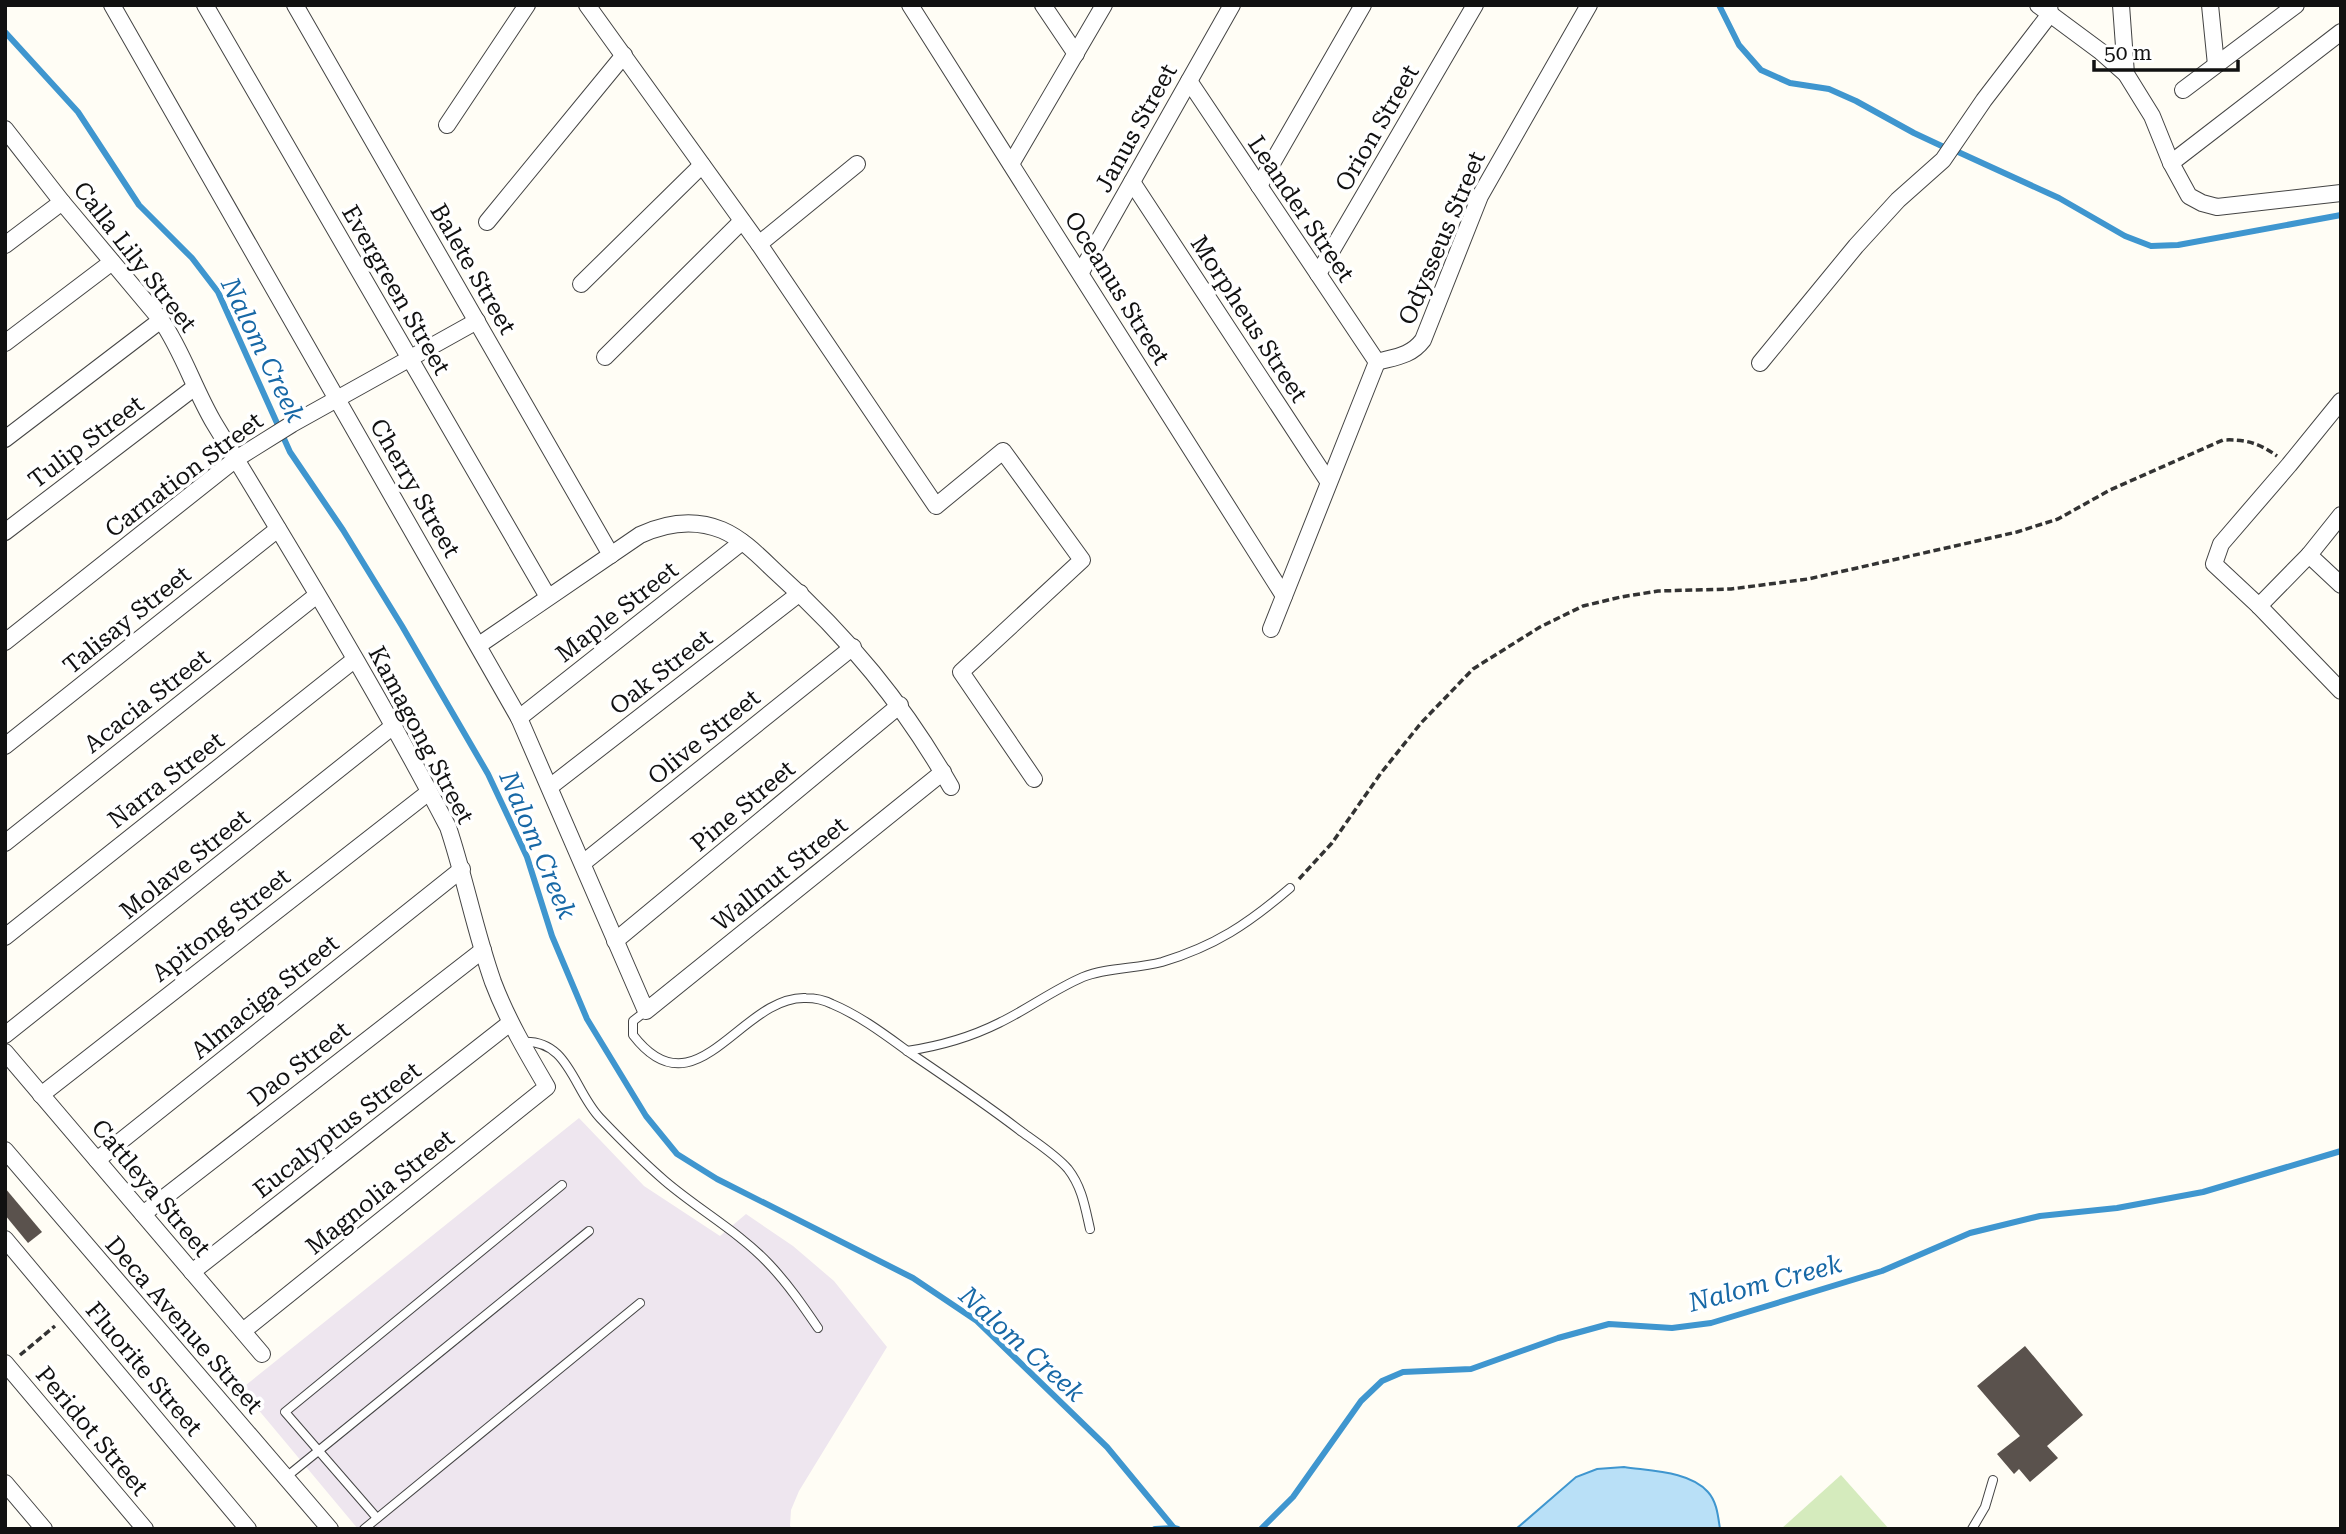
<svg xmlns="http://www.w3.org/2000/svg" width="2346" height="1534" font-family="'Roboto Serif',serif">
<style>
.industrial{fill:#eee6ef}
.green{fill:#d5ebbd}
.water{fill:#b9e0f7;stroke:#3f96cf;stroke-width:2}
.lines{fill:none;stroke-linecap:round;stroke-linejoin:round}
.stream{stroke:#3f96cf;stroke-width:6}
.building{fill:#5a524d}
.service-casing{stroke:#444;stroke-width:10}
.minor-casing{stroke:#444;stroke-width:18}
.path{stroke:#333;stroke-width:3.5;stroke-dasharray:7 3.5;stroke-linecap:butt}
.service{stroke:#fff;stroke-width:8}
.minor{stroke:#fff;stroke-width:16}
.labels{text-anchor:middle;stroke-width:7;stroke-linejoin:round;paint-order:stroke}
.street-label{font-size:24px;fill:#111;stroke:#fff}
.water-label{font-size:26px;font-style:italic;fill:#1768a6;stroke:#fff}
</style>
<rect width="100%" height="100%" fill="#fffdf5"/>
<path class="industrial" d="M579 1118 644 1186 720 1236 746 1214 793 1246 834 1281 887 1347 799 1491 791 1510 790 1526 793 1529H358L241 1389Z"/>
<path class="green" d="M1841 1475 1889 1529H1781Z"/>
<path class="water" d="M1624 1467C1650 1471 1690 1471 1708 1492 1717 1502 1718 1516 1720 1529H1516L1576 1477 1597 1469Z"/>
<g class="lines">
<g class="stream">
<path d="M1719 5 1739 45 1761 70 1790 83 1829 89 1856 101 1914 133 1946 148"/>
<path d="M5 32 78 112 139 205 192 258 218 292 290 452 343 530 402 626 488 774 527 857 552 936 587 1019 646 1116 677 1154 717 1179 913 1278 977 1321 1107 1447 1174 1528 1178 1529"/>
<path d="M1956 151 2059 198 2125 236 2151 246 2178 245 2341 215"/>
<path d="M1155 1529 1174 1528"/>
<path d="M1261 1529 1293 1497 1361 1401 1382 1381 1403 1372 1471 1369 1558 1338 1609 1324 1672 1328 1711 1323 1882 1271 1970 1233 2040 1216 2117 1208 2203 1192 2341 1151"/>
</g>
</g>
<g class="building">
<path d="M5 1188 42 1232 28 1243 5 1215Z"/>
<path d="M2025 1346 2083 1415 2047 1446 2058 1458 2030 1482 2019 1469 2014 1474 1997 1454 2020 1436 1977 1386Z"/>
</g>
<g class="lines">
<defs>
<g id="service">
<path d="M646 1011 633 1021V1035C696 1117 741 995 806 998 815 998 824 1000 832 1004 861 1016 888 1037 913 1055 950 1080 987 1105 1022 1132 1037 1143 1056 1155 1068 1169 1082 1187 1085 1207 1090 1229"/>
<path d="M521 1042C569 1038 573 1090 600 1118 621 1140 642 1161 665 1181 699 1210 739 1232 769 1264 788 1284 803 1306 818 1328"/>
<path d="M907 1051C940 1046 969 1038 999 1023 1028 1009 1053 990 1083 977 1107 967 1136 969 1162 962 1215 946 1248 924 1290 888"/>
<path d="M285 1478 589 1231"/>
<path d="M377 1518 285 1412 562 1185"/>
<path d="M364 1529 640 1303"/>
<path d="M1972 1529 1985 1507 1993 1480"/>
</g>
<g id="minor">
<path d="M112 5 519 718 646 1011 943 772"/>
<path d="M205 5 548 597"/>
<path d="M295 5 611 555"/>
<path d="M587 5 759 244 936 506 1003 451 1082 560 961 672 1034 779"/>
<path d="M910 5 1284 596"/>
<path d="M1043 5 1076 54"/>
<path d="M2038 5 2100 51 2126 74 2152 116 2171 163 2189 196 2202 203 2217 207 2341 193"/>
<path d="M2121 5 2126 74"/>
<path d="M2210 5 2216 65"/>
<path d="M1189 81 1377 362"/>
<path d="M2183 90 2296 5"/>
<path d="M447 125 527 5"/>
<path d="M5 129 62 202 161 320C183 352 194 389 214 423 295 556 376 689 448 827 465 878 475 931 493 982 507 1019 527 1053 547 1087L243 1331"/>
<path d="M2171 163 2341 32"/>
<path d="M1011 164 1104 5"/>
<path d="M1132 182 1328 481"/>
<path d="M1259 186 1363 5"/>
<path d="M487 222 624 55"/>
<path d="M759 244 857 164"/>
<path d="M5 245 62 202"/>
<path d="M1081 272 1232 5"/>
<path d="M1318 274 1475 5"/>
<path d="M581 284 702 165"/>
<path d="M5 343 112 262"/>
<path d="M605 357 742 221"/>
<path d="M1377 362C1395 357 1411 356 1423 340L1480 196 1589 5"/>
<path d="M1760 363 1856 246 1898 200 1943 160 1984 100 2050 14 2049 5"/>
<path d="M2341 401 2289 465 2221 544 2214 564 2259 606 2341 691"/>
<path d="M5 439 161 320"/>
<path d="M5 532 195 387"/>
<path d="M2309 555 2341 585"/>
<path d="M2259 606 2309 555 2341 515"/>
<path d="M1271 629 1377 362"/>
<path d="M5 642 236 459 292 424 477 321"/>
<path d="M479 645 640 535C666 523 695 519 722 530 743 539 760 557 777 573 848 637 903 703 951 787"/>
<path d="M519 718 742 542"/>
<path d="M5 746 278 529"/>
<path d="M551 786 800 593"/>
<path d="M5 843 317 595"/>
<path d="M583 863 853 647"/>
<path d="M5 937 354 660"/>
<path d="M615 941 900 705"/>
<path d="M5 1035 392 727"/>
<path d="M5 1052 262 1354"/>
<path d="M41 1095 429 792"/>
<path d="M5 1150 330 1529"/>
<path d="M97 1160 462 869"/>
<path d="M143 1214 483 950"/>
<path d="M5 1239 248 1529"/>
<path d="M192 1272 510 1023"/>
<path d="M5 1363 145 1529"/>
<path d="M5 1483 44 1529"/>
</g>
</defs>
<use href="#service" class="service-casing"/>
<use href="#minor" class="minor-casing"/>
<g class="path">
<path d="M1299 879 1332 843 1381 773 1421 723 1473 669 1540 627 1583 606 1621 597 1658 591 1731 589 1808 579 2017 532 2058 519 2110 490 2223 440C2245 439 2259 443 2277 456"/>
<path d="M20 1355 55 1326"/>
</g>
<use href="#service" class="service"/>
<use href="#minor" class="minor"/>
</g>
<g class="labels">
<g class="street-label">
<text transform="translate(1136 128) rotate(-61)" y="8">Janus Street</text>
<text transform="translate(1377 128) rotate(-60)" y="8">Orion Street</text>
<text transform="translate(1301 209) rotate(56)" y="8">Leander Street</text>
<text transform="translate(1442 238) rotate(-67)" y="8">Odysseus Street</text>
<text transform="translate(135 257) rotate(52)" y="8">Calla Lily Street</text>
<text transform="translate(473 269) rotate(60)" y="8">Balete Street</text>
<text transform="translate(1117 288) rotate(58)" y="8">Oceanus Street</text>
<text transform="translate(396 290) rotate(60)" y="8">Evergreen Street</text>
<text transform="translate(1249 319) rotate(57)" y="8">Morpheus Street</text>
<text transform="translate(86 442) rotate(-37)" y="8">Tulip Street</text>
<text transform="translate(184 475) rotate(-37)" y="8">Carnation Street</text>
<text transform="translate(415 488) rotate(60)" y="8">Cherry Street</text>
<text transform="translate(617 612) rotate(-38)" y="8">Maple Street</text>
<text transform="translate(127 620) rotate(-39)" y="8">Talisay Street</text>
<text transform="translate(661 672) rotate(-38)" y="8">Oak Street</text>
<text transform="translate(147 701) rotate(-38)" y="8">Acacia Street</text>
<text transform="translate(421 735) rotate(62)" y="8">Kamagong Street</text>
<text transform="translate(704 737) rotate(-39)" y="8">Olive Street</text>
<text transform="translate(166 780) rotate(-38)" y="8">Narra Street</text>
<text transform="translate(743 806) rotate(-40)" y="8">Pine Street</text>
<text transform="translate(185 864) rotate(-39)" y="8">Molave Street</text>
<text transform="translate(780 874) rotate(-39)" y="8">Wallnut Street</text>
<text transform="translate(221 925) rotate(-38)" y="8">Apitong Street</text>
<text transform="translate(265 997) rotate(-39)" y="8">Almaciga Street</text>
<text transform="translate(299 1064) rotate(-38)" y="8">Dao Street</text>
<text transform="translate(337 1130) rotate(-38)" y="8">Eucalyptus Street</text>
<text transform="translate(151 1188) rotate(50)" y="8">Cattleya Street</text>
<text transform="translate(380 1192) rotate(-39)" y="8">Magnolia Street</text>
<text transform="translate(184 1325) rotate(49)" y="8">Deca Avenue Street</text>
<text transform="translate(144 1369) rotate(50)" y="8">Fluorite Street</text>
<text transform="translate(92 1431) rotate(50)" y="8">Peridot Street</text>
</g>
<g class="water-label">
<text transform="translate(263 350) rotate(64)" y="9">Nalom Creek</text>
<text transform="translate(538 845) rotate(67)" y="9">Nalom Creek</text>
<text transform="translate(1765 1283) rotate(-15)" y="9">Nalom Creek</text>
<text transform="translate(1022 1344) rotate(42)" y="9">Nalom Creek</text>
</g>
</g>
<rect width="2346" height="1534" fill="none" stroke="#111111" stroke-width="14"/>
<path d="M2094 60v10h144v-10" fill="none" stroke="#111111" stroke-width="3.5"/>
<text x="2104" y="60" font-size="21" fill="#111111" stroke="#ffffff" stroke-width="5" paint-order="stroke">50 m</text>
</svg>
